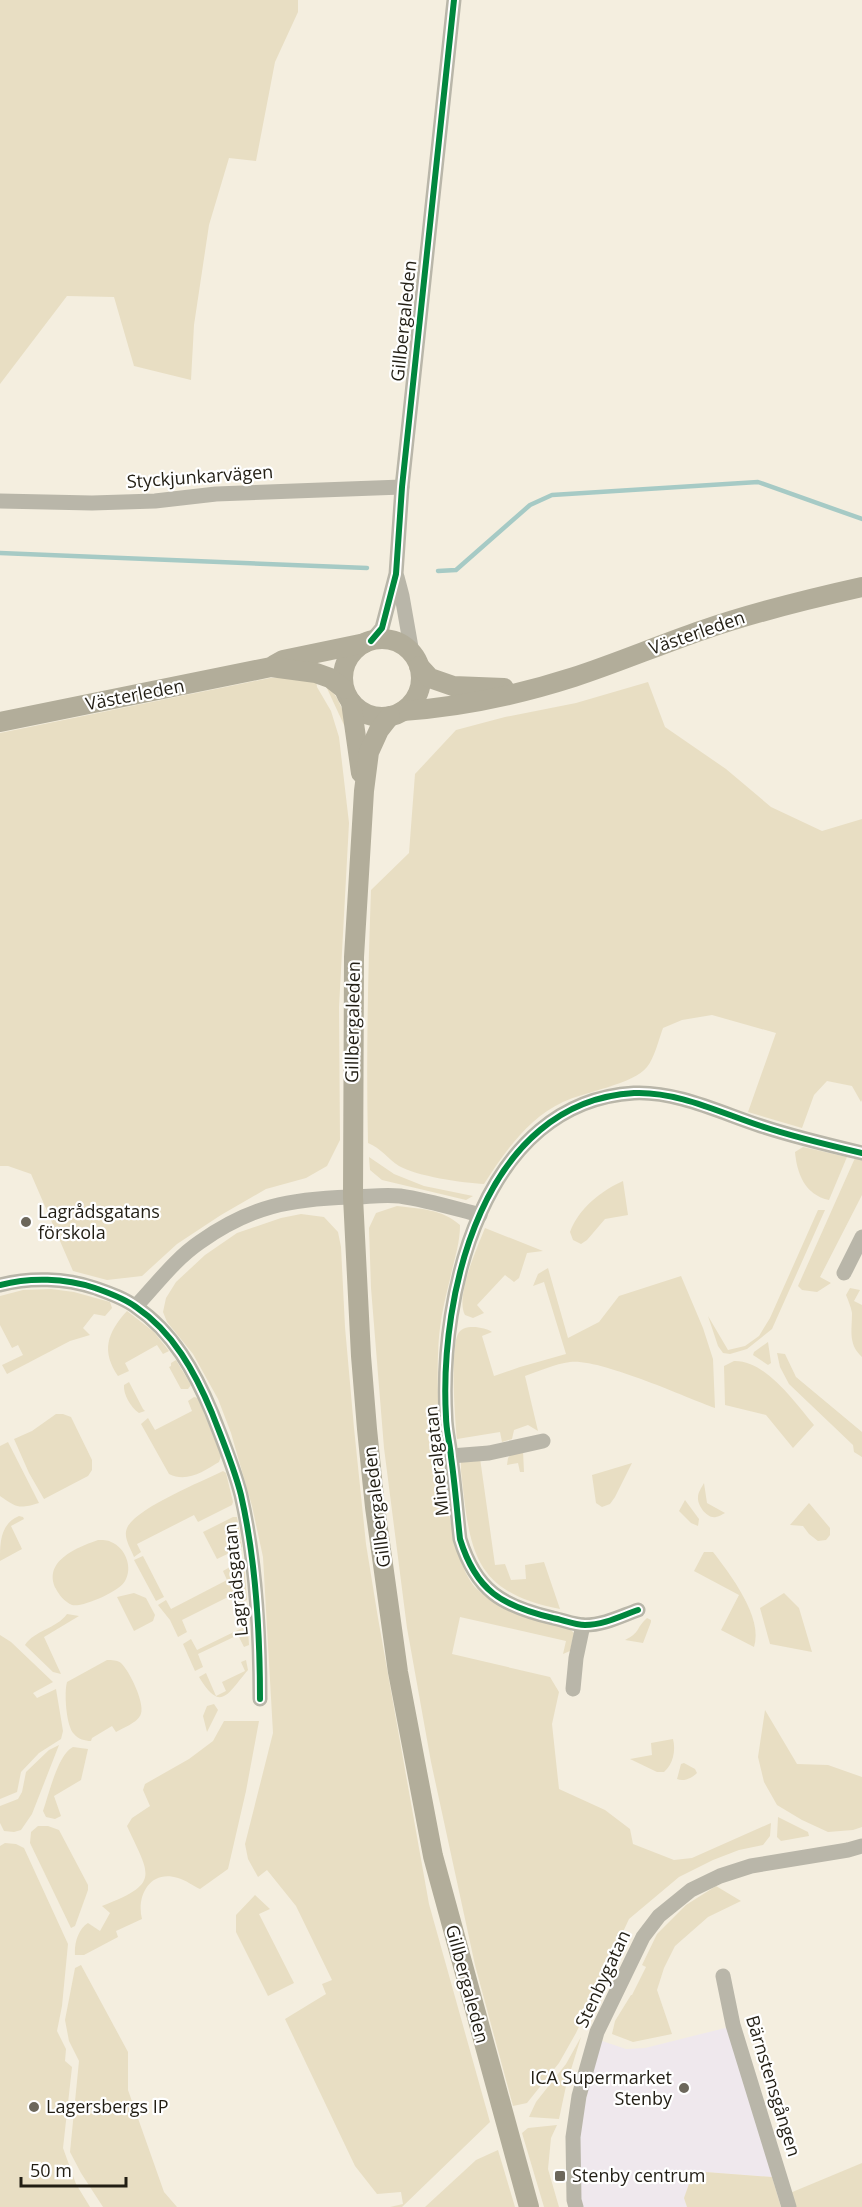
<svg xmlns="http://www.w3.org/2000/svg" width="862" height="2207" font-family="'Open Sans',sans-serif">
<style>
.commercial{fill:#efe8ed}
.green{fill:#e8dec3}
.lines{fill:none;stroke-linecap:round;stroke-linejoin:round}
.stream{stroke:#a6cac5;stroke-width:4.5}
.minor{stroke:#b9b6a9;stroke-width:15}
.major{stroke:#b2ad9a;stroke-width:20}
.cycleway-casing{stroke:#fff;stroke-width:10}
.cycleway{stroke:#00873e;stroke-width:6}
.poi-dot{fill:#6c675b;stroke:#fff;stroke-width:2}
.labels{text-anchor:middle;stroke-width:4.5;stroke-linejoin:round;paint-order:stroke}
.street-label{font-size:18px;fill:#221e14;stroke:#fff}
.poi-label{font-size:18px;fill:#221e14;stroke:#fff;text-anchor:start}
</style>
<rect width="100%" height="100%" fill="#f4eedf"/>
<path class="commercial" d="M729 2027 772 2177 705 2172 684 2198 687 2207H581L578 2142 589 2083 602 2041 626 2049 645 2048Z"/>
<g class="green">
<path d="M0 0H298V12L275 62 256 161 229 158 209 225 194 325 191 380 134 366 114 297 67 296 0 384Z"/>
<path d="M270 678H316L317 687 331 711 339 737 349 823 339 1007 340 1140 327 1166 306 1178 266 1189 221 1215 177 1244 142 1276 107 1280 73 1271 31 1174 8 1166H0V733Z"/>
<path d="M648 682 665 727 726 769 771 807 822 831 862 819V1100L861 1102 852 1086 827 1081 814 1095 802 1128 748 1112 776 1033 712 1015 682 1020 663 1028C659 1039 654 1059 647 1067 634 1084 584 1092 563 1102 528 1118 504 1153 484 1184 463 1183 416 1176 399 1166 388 1159 381 1148 368 1143 366 1058 368 974 371 890L409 853 415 774 456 730 505 717 576 703Z"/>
<path d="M325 684C340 697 343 711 348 729L344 725Z"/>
<path d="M803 1147 847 1157 829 1200C805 1195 797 1174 795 1152Z"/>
<path d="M369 1157 394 1174 424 1186 473 1196 466 1200 382 1180 370 1170Z"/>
<path d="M855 1158 862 1159V1195L820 1277 831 1283 817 1292 802 1290 798 1286Z"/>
<path d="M623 1181 628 1215 605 1219 587 1240 581 1244 573 1240 570 1232C579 1208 601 1191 623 1181Z"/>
<path d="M397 1206C421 1209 442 1209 460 1225 460 1244 454 1260 450 1279 446 1295 442 1311 440 1328 433 1378 441 1556 477 1589 504 1614 534 1619 568 1627L574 1633 570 1651 563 1654 566 1641 460 1617 452 1654 550 1677 559 1692 552 1724 559 1789 605 1810 630 1829 633 1844 674 1860 692 1858 771 1823 770 1836 763 1845 739 1850 713 1860 679 1877 629 1919 576 2033 559 2063 527 2103 513 2106 475 1965 431 1762 407 1628 384 1448 371 1288 369 1228 376 1213Z"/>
<path d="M818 1210H825L772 1329 747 1349 730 1354 723 1353 718 1346 708 1316 728 1350 745 1346 759 1336 770 1318Z"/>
<path d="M301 1214 324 1217 338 1232 341 1247 345 1327 354 1428 366 1544 378 1618 429 1904 490 2122 402 2207H390L403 2204 401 2192 377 2194 355 2166 285 2019 326 1994 322 1984 332 1980 296 1906 267 1870 258 1877 248 1859 245 1844 273 1733 263 1557 252 1506 231 1433 218 1399 193 1354 167 1322 163 1312 166 1298 176 1282 205 1255 237 1233 281 1218Z"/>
<path d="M485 1228 543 1251 527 1253 519 1278 514 1282 505 1275 477 1305 484 1313 473 1318 465 1315C455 1297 477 1248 485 1228Z"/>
<path d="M548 1268 568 1338 599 1322 619 1296 681 1276 703 1328 713 1359 715 1408C685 1397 599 1358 570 1362 555 1364 539 1371 525 1376L538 1431 528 1425 514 1430 512 1439 502 1442 500 1432 457 1439C455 1420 450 1349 458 1334 463 1323 485 1327 492 1332L482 1336 494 1376 520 1367 566 1354 544 1282 533 1286 538 1274Z"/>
<path d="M850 1288 860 1290 854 1301 862 1305V1357C848 1344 852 1331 852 1313 851 1307 848 1300 846 1295Z"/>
<path d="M51 1289 74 1292 110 1302 112 1308 105 1316 94 1314 83 1328 90 1335 70 1341 7 1374 2 1365 23 1355 18 1345 12 1348 0 1325V1296L23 1290Z"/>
<path d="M127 1311 154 1332 169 1351 163 1354 157 1345 125 1363 129 1371 118 1376C101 1351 107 1333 127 1311Z"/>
<path d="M768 1342 771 1363 768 1365 753 1355 754 1352Z"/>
<path d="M777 1353 785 1354 796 1377 862 1432V1457L854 1452 853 1445 789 1384 780 1367Z"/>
<path d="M176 1360 191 1385 188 1389H181L169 1367 171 1366V1363Z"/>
<path d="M734 1361C766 1360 795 1403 814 1425L793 1448 766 1415 725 1405 724 1366Z"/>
<path d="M129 1382 143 1409 145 1411 139 1413C131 1408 123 1394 124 1385Z"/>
<path d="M194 1397 198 1398 221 1456 219 1462C204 1471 187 1483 169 1474L141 1424 148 1418 155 1430 192 1411 188 1401Z"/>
<path d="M56 1414H63L71 1417 92 1460V1470L88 1476 44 1499 29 1473 14 1439 32 1431Z"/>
<path d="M8 1442 39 1503C19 1509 17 1508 0 1496V1446Z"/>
<path d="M523 1451 524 1472H520L518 1463 507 1465 508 1458 513 1452Z"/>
<path d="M480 1458 495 1565 505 1564 511 1580 526 1579 525 1565 544 1562 560 1609C471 1592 470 1549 461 1471V1462Z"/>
<path d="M632 1463 615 1497 610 1504 602 1507 596 1503 592 1475Z"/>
<path d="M223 1471 226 1473 233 1502 232 1505 198 1522 194 1515 137 1544 141 1552 134 1557C130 1547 122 1536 128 1526 141 1506 201 1482 223 1471Z"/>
<path d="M704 1483 707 1503 725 1513C723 1514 718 1517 716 1517 707 1519 697 1505 698 1497 698 1492 702 1487 704 1483Z"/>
<path d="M685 1500 699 1519 698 1526 691 1523 679 1511Z"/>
<path d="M809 1503 830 1528V1535L826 1540 818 1541 809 1534 803 1526 790 1525Z"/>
<path d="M19 1516 23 1517 24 1519 11 1526 22 1549 0 1561C0 1543 0 1524 19 1516Z"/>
<path d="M233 1517H237L242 1547 217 1559 203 1532Z"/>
<path d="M98 1540C102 1540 108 1540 111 1542 126 1548 133 1568 125 1581 120 1591 82 1608 72 1605 65 1602 59 1595 56 1589 42 1561 78 1547 98 1540Z"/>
<path d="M704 1552H713C730 1574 764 1618 754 1647L721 1630 739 1595 694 1571Z"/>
<path d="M143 1556 164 1597 156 1601 134 1560Z"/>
<path d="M242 1560 244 1563 247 1600 241 1603 236 1593 182 1620 187 1632 178 1637 170 1620 158 1605 166 1600 171 1609 227 1580 223 1571Z"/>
<path d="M134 1593 146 1598 155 1615 153 1621 134 1631 117 1597Z"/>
<path d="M784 1593 799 1608 812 1652 770 1644 760 1608Z"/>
<path d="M67 1614 79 1616 44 1637 61 1674 53 1672 25 1645C35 1630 56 1629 67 1614Z"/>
<path d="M247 1614 249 1645 244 1647 238 1635 198 1654 203 1667 195 1671 183 1644 191 1639 197 1650 242 1628 238 1619Z"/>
<path d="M647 1618 651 1620V1622L643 1643 625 1640C641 1632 635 1629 647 1618Z"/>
<path d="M0 1635 11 1642 53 1682 33 1693 37 1698 56 1689 63 1731 61 1739 39 1753 21 1772 17 1792 0 1799Z"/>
<path d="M107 1660C112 1660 117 1660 121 1663 129 1670 147 1706 140 1716 136 1723 123 1728 116 1732L112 1726 92 1738 91 1741C85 1741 78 1739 74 1734 66 1726 64 1692 67 1682Z"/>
<path d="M246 1660 248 1670C228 1693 221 1714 199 1677L206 1673 216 1696 226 1691 222 1682 245 1671 241 1662Z"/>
<path d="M214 1704 218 1710 207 1732 203 1716 207 1706Z"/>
<path d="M765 1710 797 1764 828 1765 862 1777V1827L853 1830 828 1832 802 1820 777 1805 764 1782 758 1757Z"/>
<path d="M224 1721H259L246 1791 228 1869 200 1889C193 1886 186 1880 178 1878 150 1869 136 1896 142 1919L116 1931 118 1937 84 1955H75C74 1944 78 1929 88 1923L100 1931 110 1913 102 1906C161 1883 150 1876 127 1826L132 1818 150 1806 143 1790 145 1784 189 1759 213 1741Z"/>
<path d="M673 1739C676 1751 673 1764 664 1772H657L630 1759 652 1755 651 1743Z"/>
<path d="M59 1745 32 1814 21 1830 14 1832 4 1831 0 1823V1806L18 1799 22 1792 26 1772 49 1750Z"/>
<path d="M73 1747 88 1749 81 1780 54 1796 61 1816 55 1819 46 1817 43 1811C49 1794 58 1754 73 1747Z"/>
<path d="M684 1763 695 1769 697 1773C692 1778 684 1782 677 1779L681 1764Z"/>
<path d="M778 1817 808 1832 809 1836 781 1841 777 1837Z"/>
<path d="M38 1826H48L59 1830 88 1885V1890L75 1926 71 1928 30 1843 31 1832Z"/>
<path d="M5 1843 16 1844 24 1848 68 1944 62 2006 57 2031 66 2049 65 2061 72 2067 63 2148 76 2184 90 2207H0V1846Z"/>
<path d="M716 1886 741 1901 708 1917 675 1946 664 1968 657 1990 672 2034 633 2042 612 2034 615 2021 631 1995H632L646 1967 642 1965 657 1934 686 1905Z"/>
<path d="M255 1895 270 1909 259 1914 294 1983 268 1996 236 1932V1915Z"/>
<path d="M81 1965 128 2052V2090L164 2192 177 2207H103L81 2173 70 2152 79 2061 69 2041 65 2020 75 1968Z"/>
<path d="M581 2037 566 2086 559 2119 529 2117 536 2102 566 2064Z"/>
<path d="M557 2125 551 2138 548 2169 559 2207H544L522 2133 528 2128Z"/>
<path d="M498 2150 515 2207H425L476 2160Z"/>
<path d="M862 2163V2207H794L790 2193Z"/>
<path d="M705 2172 772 2177 781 2207H687L684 2198 690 2181Z"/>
</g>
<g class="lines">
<g class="stream">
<path d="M0 553 367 568"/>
<path d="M438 571 456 570 530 505 552 495 758 482 862 519"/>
</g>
<g class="minor">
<path d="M0 501 92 503 155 501 216 494 402 487"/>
<path d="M397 577 402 596 412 653"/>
<path d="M371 641 382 628 396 574 402 487 454 0"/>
<path d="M844 1273 862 1237"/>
<path d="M0 1285C30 1277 65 1278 95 1288 109 1293 124 1298 136 1307 173 1332 195 1372 212 1413 222 1439 234 1467 241 1495 256 1561 260 1631 260 1699"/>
<path d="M136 1306C156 1285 175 1259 200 1242 251 1206 290 1199 350 1197 367 1197 383 1194 400 1196 427 1200 453 1208 480 1215"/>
<path d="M451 1456 489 1453 543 1441"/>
<path d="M638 1610C621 1616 604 1625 585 1625 575 1625 563 1620 553 1618 502 1606 476 1591 460 1539 457 1512 455 1484 451 1457 450 1444 446 1430 446 1417 439 1294 483 1102 634 1093 677 1091 721 1113 761 1126 794 1137 828 1145 862 1153"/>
<path d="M573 1689 576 1658 583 1625"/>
<path d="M723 1976 733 2025 789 2207"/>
<path d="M576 2207 574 2200 573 2137 579 2096 597 2032 643 1937 659 1916 691 1890 720 1876 751 1866 848 1850 862 1846"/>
</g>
<g class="major">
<circle cx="382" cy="678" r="39"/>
<path d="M274 665 283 660 365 643"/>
<path d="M419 666 430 678 453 686 504 688"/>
<path d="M351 702 361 773"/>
<path d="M403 711C461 707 518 695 574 677 617 663 659 645 703 630 755 612 808 599 862 587"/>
<path d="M390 716 379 730 369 752 364 791 354 957 353 1197 361 1356 367 1429 375 1507 398 1672 433 1856 529 2207"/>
<path d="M0 722 271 667 316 673 330 678 344 689"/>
</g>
<defs>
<g id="cycleway">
<path d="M371 641 382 628 396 574 402 487 454 0"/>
<path d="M0 1285C30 1277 65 1278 95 1288 109 1293 124 1298 136 1307 173 1332 195 1372 212 1413 222 1439 234 1467 241 1495 256 1561 260 1631 260 1699"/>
<path d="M638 1610C621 1616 604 1625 585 1625 575 1625 563 1620 553 1618 502 1606 476 1591 460 1539 457 1512 455 1484 451 1457 450 1444 446 1430 446 1417 439 1294 483 1102 634 1093 677 1091 721 1113 761 1126 794 1137 828 1145 862 1153"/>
</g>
</defs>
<use href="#cycleway" class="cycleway-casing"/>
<use href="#cycleway" class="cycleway"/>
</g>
<g class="poi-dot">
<circle cx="26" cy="1222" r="6"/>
<circle cx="684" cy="2088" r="6"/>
<circle cx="34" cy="2107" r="6"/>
<rect x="554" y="2170" width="12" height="12" rx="3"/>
</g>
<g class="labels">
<g class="street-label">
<text transform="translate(404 321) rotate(-84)" y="6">Gillbergaleden</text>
<text transform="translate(200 477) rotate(-4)" y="6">Styckjunkarvägen</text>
<text transform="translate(697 633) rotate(-19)" y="6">Västerleden</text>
<text transform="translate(135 695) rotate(-11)" y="6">Västerleden</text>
<text transform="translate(353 1022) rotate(-89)" y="6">Gillbergaleden</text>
<text transform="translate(437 1461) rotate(-96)" y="6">Mineralgatan</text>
<text transform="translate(377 1507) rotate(-97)" y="6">Gillbergaleden</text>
<text transform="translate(236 1580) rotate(-96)" y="6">Lagrådsgatan</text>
<text transform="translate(603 1979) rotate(-65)" y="6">Stenbygatan</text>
<text transform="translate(467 1984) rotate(75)" y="6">Gillbergaleden</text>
<text transform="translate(773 2086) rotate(73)" y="6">Bärnstensgången</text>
</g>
<g class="poi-label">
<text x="38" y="1218">Lagrådsgatans<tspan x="38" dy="21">förskola</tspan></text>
<text x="672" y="2084" text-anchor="end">ICA Supermarket<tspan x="672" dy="21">Stenby</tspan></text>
<text x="46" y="2113">Lagersbergs IP</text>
<text x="572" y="2182">Stenby centrum</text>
</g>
</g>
<path d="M21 2177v9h105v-9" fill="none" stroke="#221e14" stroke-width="3"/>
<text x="30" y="2177" font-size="18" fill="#221e14" stroke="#ffffff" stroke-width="4.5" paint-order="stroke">50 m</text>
</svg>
